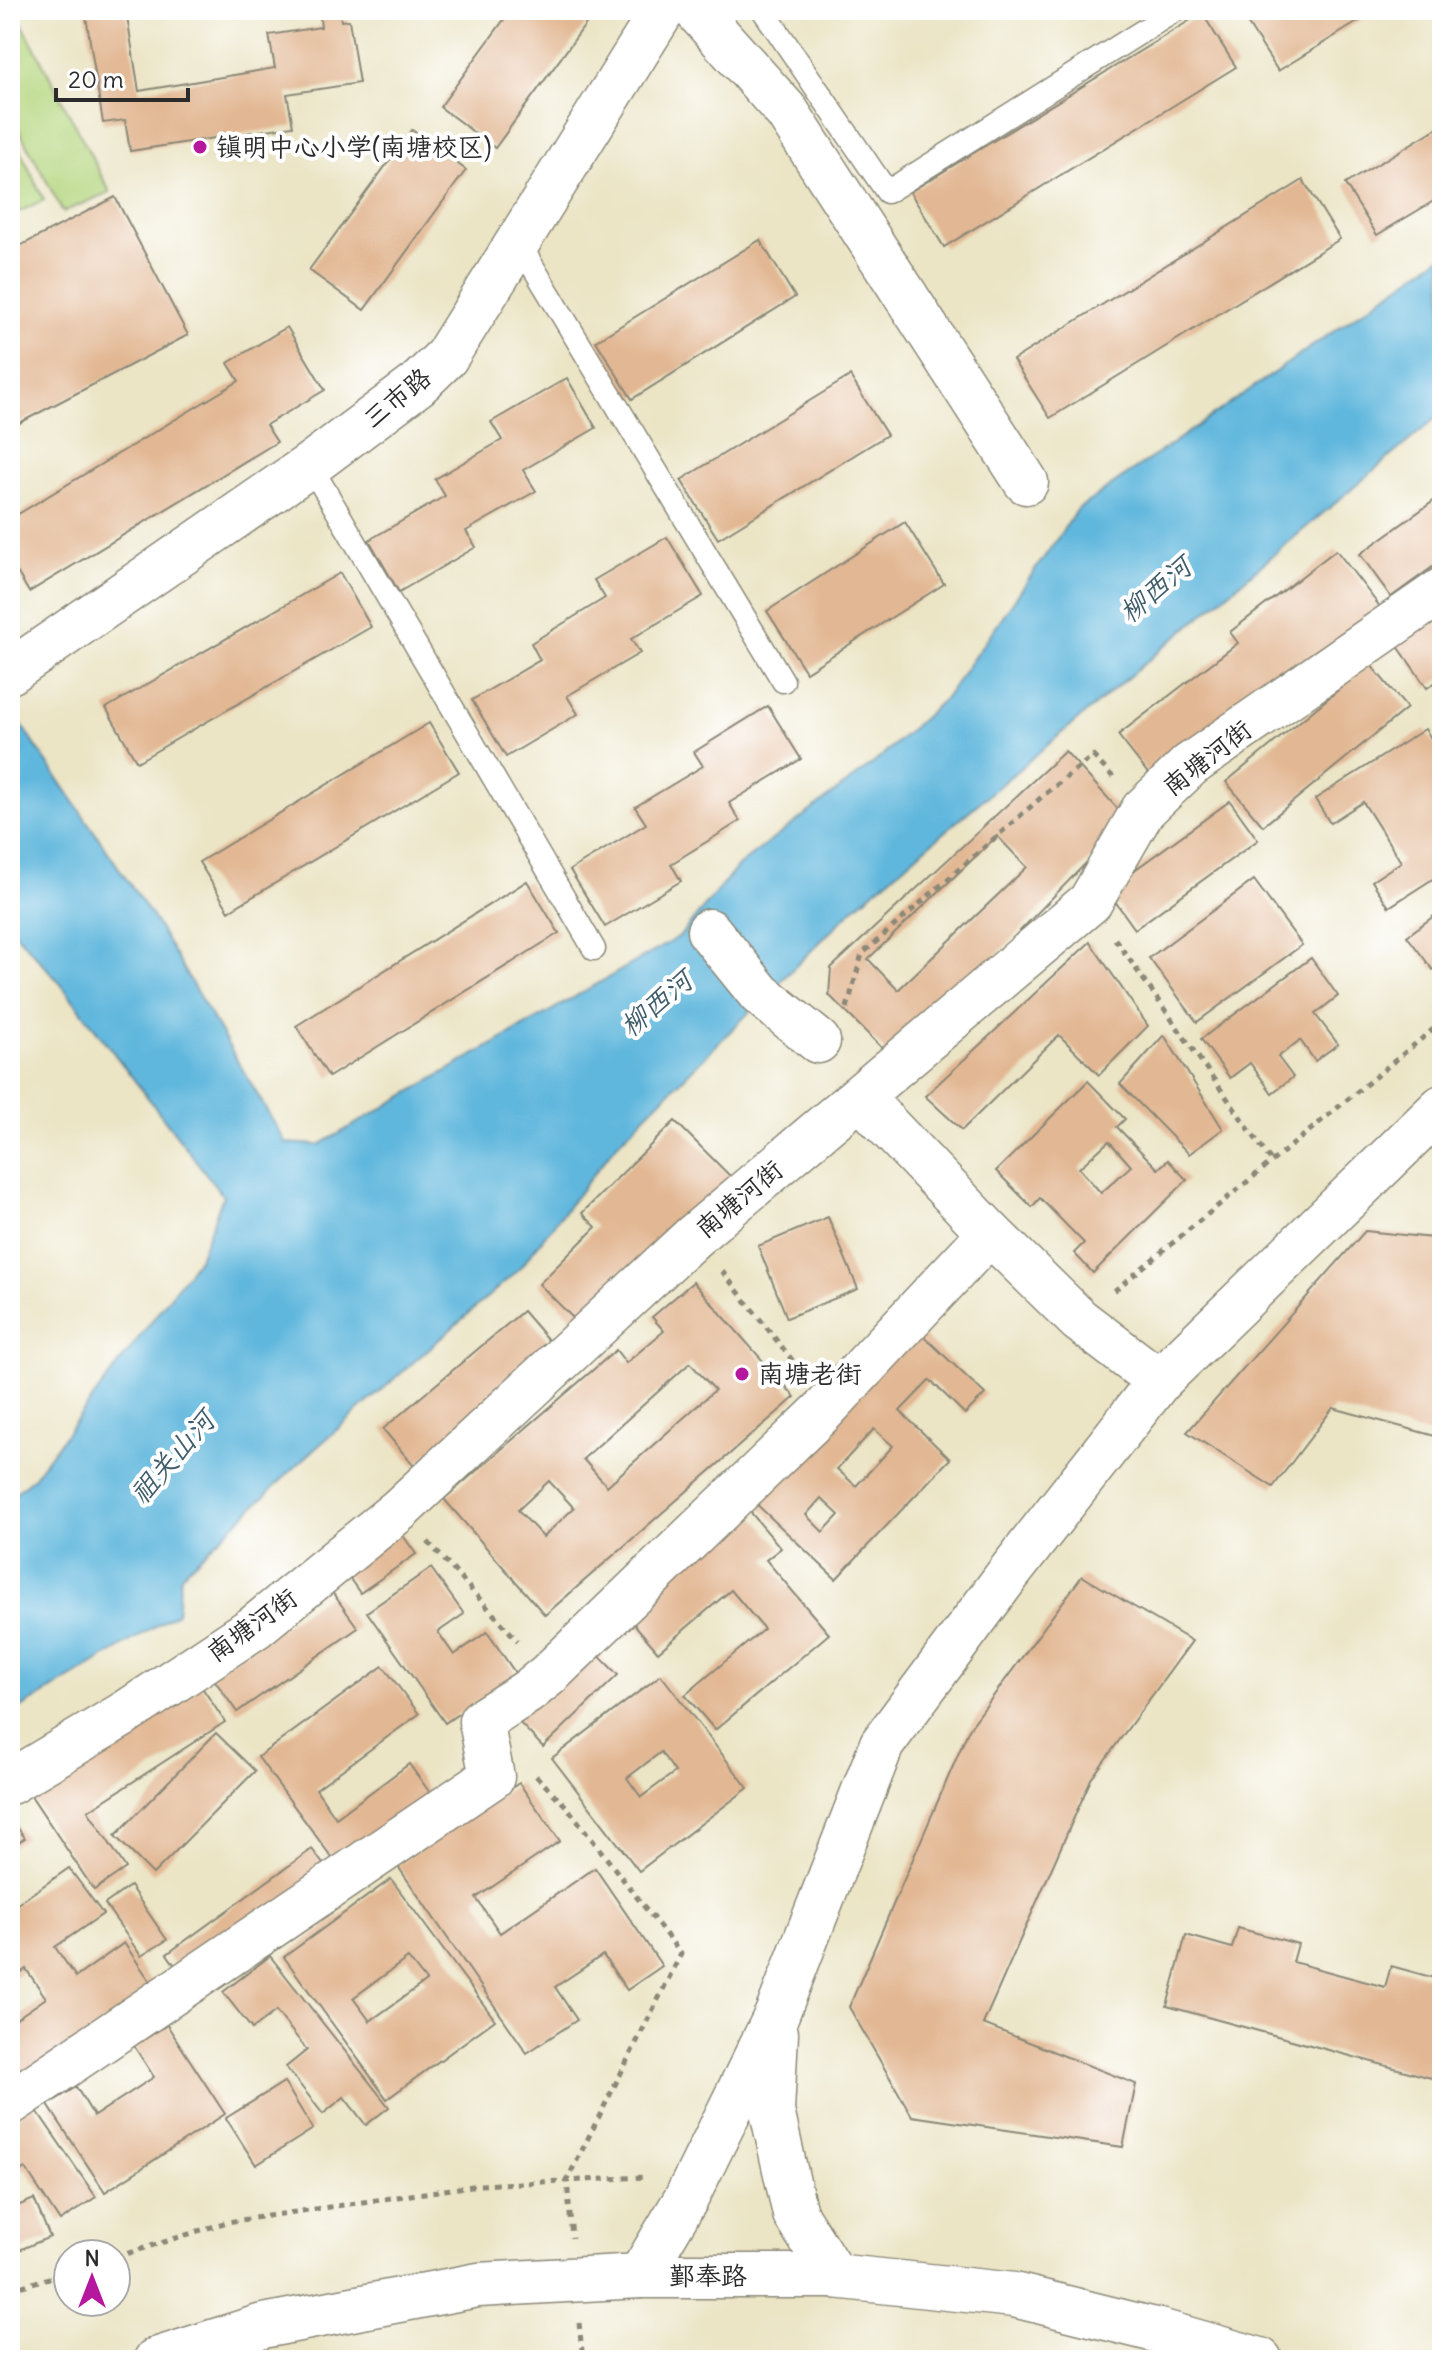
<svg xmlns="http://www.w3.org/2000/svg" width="1452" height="2370" font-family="Delius,'LXGW WenKai TC',sans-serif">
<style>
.green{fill:#b4d67e;stroke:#708054;stroke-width:2}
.water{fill:#61b7dd;stroke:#467184;stroke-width:2}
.building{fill:#e2b793;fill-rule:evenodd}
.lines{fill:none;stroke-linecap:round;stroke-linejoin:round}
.lane-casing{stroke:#8b8878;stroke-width:25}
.street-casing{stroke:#8b8878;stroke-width:47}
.secondary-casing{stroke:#8b8878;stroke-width:47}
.path{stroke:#8b8878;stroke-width:5;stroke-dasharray:6 6;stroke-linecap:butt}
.lane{stroke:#fff;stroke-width:22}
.street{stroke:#fff;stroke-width:44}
.secondary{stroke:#fff;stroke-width:44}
.poi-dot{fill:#b5179e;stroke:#fff;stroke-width:3}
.labels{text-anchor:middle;stroke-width:8;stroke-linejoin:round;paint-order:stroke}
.poi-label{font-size:26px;fill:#2b2b2b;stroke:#fff;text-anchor:start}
.street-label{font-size:26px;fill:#2b2b2b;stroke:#fff}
.water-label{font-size:28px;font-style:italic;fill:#3e5c69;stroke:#fff}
</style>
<rect width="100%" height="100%" fill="#fff"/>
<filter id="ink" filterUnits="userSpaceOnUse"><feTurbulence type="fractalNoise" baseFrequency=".0125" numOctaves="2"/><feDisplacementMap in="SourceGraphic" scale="16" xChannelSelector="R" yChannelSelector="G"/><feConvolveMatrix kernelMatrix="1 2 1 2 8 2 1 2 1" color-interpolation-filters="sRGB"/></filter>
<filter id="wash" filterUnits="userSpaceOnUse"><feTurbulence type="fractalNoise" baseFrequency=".006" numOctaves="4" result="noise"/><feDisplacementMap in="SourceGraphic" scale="32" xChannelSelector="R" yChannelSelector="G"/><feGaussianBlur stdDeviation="1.8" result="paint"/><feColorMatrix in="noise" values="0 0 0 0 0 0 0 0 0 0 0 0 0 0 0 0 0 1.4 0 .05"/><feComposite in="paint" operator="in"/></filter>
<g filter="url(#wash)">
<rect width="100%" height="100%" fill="#ebe4c5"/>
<g class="green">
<path d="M10 10H15L110 192 63 212 10 113Z"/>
<path d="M10 129 44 200 10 216Z"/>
</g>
<path class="water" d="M1442 256V413L854 908 618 1143 518 1270 307 1456 181 1575 177 1613 10 1715V1497L32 1479 199 1258 223 1196 60 983 10 927V708L153 918 286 1143 319 1145 680 936 739 865 875 762 946 697 1078 509Z"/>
<g id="blocks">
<g class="building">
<path d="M85 10H126L139 91 275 68 269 35 321 27 319 10H339L341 21 349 20 359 83 287 94 293 126 130 151 125 120 103 123Z"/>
<path d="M511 10H596L495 148 440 107Z"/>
<path d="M1263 10H1377L1278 71 1246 21Z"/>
<path d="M1202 13 1236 67 944 247 910 192Z"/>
<path d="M1442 125V196L1377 235 1345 184Z"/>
<path d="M412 130 466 170 364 310 309 270Z"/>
<path d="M1303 180 1340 239 1050 418 1013 360Z"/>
<path d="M115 197 188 335 10 428V251Z"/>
<path d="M760 240 795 297 632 399 596 341Z"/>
<path d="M287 327 325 390 266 425 277 442 29 592 10 560V519L239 381 228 363Z"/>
<path d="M850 376 887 435 718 539 681 480Z"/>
<path d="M567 378 596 428 523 470 536 491 466 531 476 547 399 592 369 540 445 496 435 479 502 440 491 422Z"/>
<path d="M1442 495V560L1391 597 1360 554Z"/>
<path d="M905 522 944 584 806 672 767 611Z"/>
<path d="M667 537 703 596 631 639 640 653 567 696 578 714 506 757 472 700 540 660 531 643 605 598 594 580Z"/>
<path d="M1336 550 1381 608 1154 781 1118 735 1238 643 1230 632Z"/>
<path d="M340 573 371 627 137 762 106 708Z"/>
<path d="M1442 609V678L1427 688 1395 642Z"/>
<path d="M1370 664 1407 708 1263 826 1226 782Z"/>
<path d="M768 706 801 759 729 803 740 821 671 864 681 881 605 927 570 870 646 824 635 807 703 766 694 752Z"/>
<path d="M429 723 459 772 229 911 199 862Z"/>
<path d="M1425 729 1442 755V873L1389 907 1372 881 1401 862 1363 802 1330 823 1315 799Z"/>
<path d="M1065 751 1128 820 894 1060 829 995 831 968ZM997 836 1027 867 898 990 868 959Z"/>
<path d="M1230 801 1258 840 1135 929 1107 890Z"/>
<path d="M1254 880 1302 945 1197 1022 1149 958Z"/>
<path d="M527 881 559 933 329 1077 296 1026Z"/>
<path d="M1442 910V964L1433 970 1407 936Z"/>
<path d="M1090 942 1148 1026 1099 1075 1059 1035 962 1130 925 1096Z"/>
<path d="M1311 958 1338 996 1315 1014 1338 1044 1315 1061 1300 1040 1278 1057 1293 1077 1272 1093 1250 1063 1230 1078 1201 1039Z"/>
<path d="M1164 1035 1223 1129 1189 1154 1120 1084Z"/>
<path d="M1088 1081 1125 1119 1117 1127 1158 1169 1168 1160 1187 1180 1093 1273 1074 1253 1084 1243 1040 1198 1032 1207 996 1171ZM1109 1141 1131 1166 1101 1193 1079 1168Z"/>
<path d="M675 1121 733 1179 583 1328 539 1284 596 1227 582 1213Z"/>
<path d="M828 1217 858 1289 787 1318 758 1246Z"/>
<path d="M1365 1231 1442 1239V1438L1333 1408 1273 1487 1187 1432Z"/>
<path d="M693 1282 795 1397 545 1615 444 1499 616 1350 626 1363 664 1331 652 1317ZM690 1363 715 1390 607 1486 583 1459ZM549 1481 574 1508 543 1537 518 1510Z"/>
<path d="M523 1311 554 1347 414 1466 383 1429Z"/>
<path d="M915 1328 985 1394 965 1414 930 1380 900 1411 950 1459 836 1579 751 1499ZM874 1429 893 1446 856 1486 837 1469ZM821 1498 839 1515 823 1532 806 1515Z"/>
<path d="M746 1507 781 1548 766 1560 829 1634 715 1730 685 1695 764 1629 731 1590 658 1652 623 1611Z"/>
<path d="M399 1530 416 1554 360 1593 343 1569Z"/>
<path d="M431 1568 464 1614 438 1632 454 1655 487 1632 516 1674 445 1723 367 1612Z"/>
<path d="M1082 1576 1192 1641 1091 1779 983 2024 1136 2084 1123 2147 912 2116 849 2007 969 1729Z"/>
<path d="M332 1592 358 1628 237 1712 211 1675Z"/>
<path d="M589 1645 618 1675 543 1747 514 1717Z"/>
<path d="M383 1666 419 1714 316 1789 336 1818 409 1764 436 1801 341 1870 258 1757Z"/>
<path d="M661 1675 748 1788 639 1871 552 1758ZM661 1752 675 1772 641 1797 627 1778Z"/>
<path d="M199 1683 225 1722 88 1811 126 1868 94 1890 30 1794Z"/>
<path d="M216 1733 255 1771 153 1874 115 1836Z"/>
<path d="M519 1783 560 1841 476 1898 500 1933 595 1868 662 1966 627 1990 603 1955 555 1987 577 2020 527 2053 397 1865Z"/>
<path d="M10 1817 25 1838 10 1848Z"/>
<path d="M312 1849 334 1879 188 1984 167 1954Z"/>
<path d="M69 1868 103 1914 55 1947 76 1977 124 1943 154 1987 19 2083 10 2070V2023L46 1998 26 1969 10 1980V1909Z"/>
<path d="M391 1879 495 2020 387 2099 284 1957ZM408 1958 426 1981 370 2021 353 1998Z"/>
<path d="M130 1886 167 1940 141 1956 105 1904Z"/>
<path d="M1238 1928 1298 1944 1293 1962 1385 1987 1391 1966 1442 1980V2081L1167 2006 1186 1935 1232 1948Z"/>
<path d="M270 1956 389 2107 366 2125 344 2097 323 2114 286 2067 307 2050 276 2011 252 2029 223 1992Z"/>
<path d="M167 2025 225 2114 105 2192 48 2105 76 2087 94 2116 154 2077 134 2046Z"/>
<path d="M284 2082 313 2129 256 2165 226 2118Z"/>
<path d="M33 2105 96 2197 60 2221 25 2168 10 2178V2120Z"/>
<path d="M34 2199 50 2237 10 2254V2209Z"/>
</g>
</g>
</g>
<g filter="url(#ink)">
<use href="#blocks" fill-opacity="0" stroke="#8b8878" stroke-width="2"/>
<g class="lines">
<defs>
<g id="lane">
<path d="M763 10 887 192 1176 10"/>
<path d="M518 242 783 681"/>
<path d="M310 465 594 949"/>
</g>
<g id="street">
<path d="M696 10 787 112 1026 482"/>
<path d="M10 672 310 465 417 385 446 357 663 10"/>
<path d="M709 931 760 994 818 1041"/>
<path d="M860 1097 990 1233 1079 1320 1159 1381"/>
<path d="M10 1782 124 1714 255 1627 399 1510 694 1236 1090 902 1143 810 1190 765 1442 590"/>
<path d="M10 2103 492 1777 481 1721 527 1692 548 1675 822 1412 990 1233"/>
</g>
<g id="secondary">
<path d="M776 2033 772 2111 795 2214 834 2276"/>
<path d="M640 2276 686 2199 777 2014 882 1744 1009 1573 1159 1381 1442 1107"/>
<path d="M156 2360 263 2326 478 2285 640 2276H834L1014 2295 1159 2331 1260 2360"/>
</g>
</defs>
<use href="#lane" class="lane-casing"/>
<use href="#street" class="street-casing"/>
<use href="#secondary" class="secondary-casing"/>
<g class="path">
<path d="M1115 939 1272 1162"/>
<path d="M847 1008 862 954 1044 795 1093 756 1113 777"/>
<path d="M722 1271 800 1370"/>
<path d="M1114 1291 1442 1022"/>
<path d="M428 1542 518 1641"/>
<path d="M536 1776 566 1806 681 1954 567 2180 572 2238"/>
<path d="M116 2257 227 2222 479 2185 647 2177"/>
<path d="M10 2290 68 2272"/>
<path d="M579 2323 583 2360"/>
</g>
<use href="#lane" class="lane"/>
<use href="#street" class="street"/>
<use href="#secondary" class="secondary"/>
</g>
</g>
<g class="poi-dot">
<circle cx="200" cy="147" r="8"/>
<circle cx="742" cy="1374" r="8"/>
</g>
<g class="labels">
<g class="poi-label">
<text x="216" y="156">镇明中心小学(南塘校区)</text>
<text x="758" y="1383">南塘老街</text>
</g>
<g class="street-label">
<text transform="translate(397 398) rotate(-39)" y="9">三市路</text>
<text transform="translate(1207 758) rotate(-38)" y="9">南塘河街</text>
<text transform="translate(739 1199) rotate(-40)" y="9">南塘河街</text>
<text transform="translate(252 1625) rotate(-36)" y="9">南塘河街</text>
<text x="708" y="2285">鄞奉路</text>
</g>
<g class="water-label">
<text transform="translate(1155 589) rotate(-40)" y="10">柳西河</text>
<text transform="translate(656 1003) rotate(-40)" y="10">柳西河</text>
<text transform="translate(172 1457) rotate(-49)" y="10">祖关山河</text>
</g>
</g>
<rect width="1452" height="2370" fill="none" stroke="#fff" stroke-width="40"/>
<g transform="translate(92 2278)"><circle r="38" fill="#ffffff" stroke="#aaaaaa" stroke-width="2"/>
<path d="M0-6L14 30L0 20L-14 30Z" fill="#b5179e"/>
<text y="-12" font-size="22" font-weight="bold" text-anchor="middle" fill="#2b2b2b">N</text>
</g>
<path d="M56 88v12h132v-12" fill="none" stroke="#2b2b2b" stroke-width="4"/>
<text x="68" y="88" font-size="24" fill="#2b2b2b" stroke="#ffffff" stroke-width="6" paint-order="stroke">20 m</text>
</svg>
